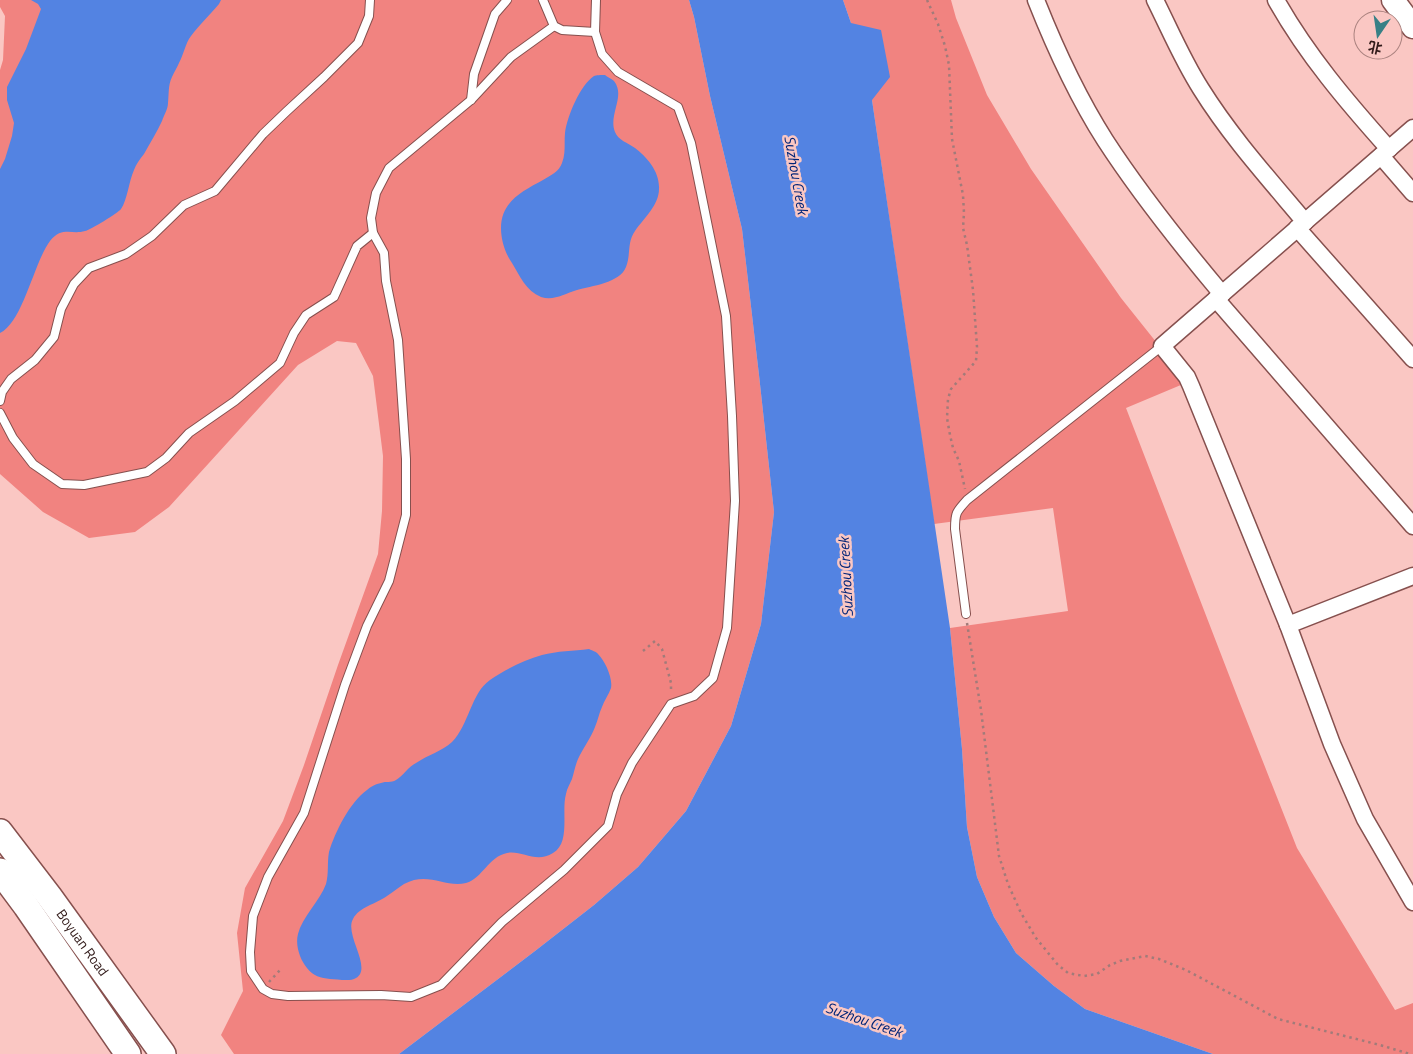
<svg xmlns="http://www.w3.org/2000/svg" width="1413" height="1054" font-family="'Titillium Web','Noto Sans SC',sans-serif">
<style>
.green{fill:#f18380}
.water{fill:#5383e2}
.lines{fill:none;stroke-linecap:round;stroke-linejoin:round}
.lane-casing{stroke:#86504e;stroke-width:10}
.street-casing{stroke:#86504e;stroke-width:19}
.secondary-casing{stroke:#86504e;stroke-width:25}
.primary-casing{stroke:#86504e;stroke-width:28}
.path{stroke:#a27b79;stroke-width:2.5;stroke-dasharray:2.5 4;stroke-linecap:butt}
.lane{stroke:#fff;stroke-width:8}
.street{stroke:#fff;stroke-width:16}
.secondary{stroke:#fff;stroke-width:22}
.primary{stroke:#fff;stroke-width:25}
.labels{text-anchor:middle;stroke-width:5;stroke-linejoin:round;paint-order:stroke}
.street-label{font-size:14px;fill:#311a19;stroke:#fac7c3}
.water-label{font-size:15px;font-style:italic;fill:#002477;stroke:#fac7c3}
</style>
<rect width="100%" height="100%" fill="#fac7c3"/>
<g class="green">
<path d="M0 0H689L694 17 710 96 742 229 759 375 774 512 761 624 731 726 686 811 638 867 594 905 535 951 399 1054H234L221 1035 243 991 237 933 245 888 283 821 304 765 338 665 378 554 382 511 383 456 373 376 356 343 337 341 298 365 169 507 135 532 89 538 43 512 0 474V70L3 60 5 16 0 7Z"/>
<path d="M843 0H951L956 18 987 95 1031 169 1121 298 1188 382 1126 408 1239 701 1297 848 1395 1010 1413 1003V1054H1213L1085 1009 1054 986 1016 953 994 917 977 877 967 827 962 749 950 628 1068 611 1053 508 934 524 872 100 851 23Z"/>
</g>
<g class="water">
<path d="M31 0H221L219 4C210 15 199 25 191 36 185 44 184 54 179 63 177 68 174 72 172 77 168 85 169 94 168 103 168 109 164 115 162 121 157 132 150 143 144 154 140 159 136 164 134 170 129 181 127 201 121 209 118 213 90 230 85 231 72 235 62 226 50 241 34 262 23 322 0 333V169L5 159 12 136 14 123 7 100V87L26 49 41 9 38 4Z"/>
<path d="M689 0H843L851 23 881 30 890 77 872 100 950 628 962 749 967 827 977 877 994 917 1016 953 1054 986 1085 1009 1213 1054H399L535 951 594 905 638 867 686 811 731 726 761 624 774 512 759 375 742 229 710 96 694 17Z"/>
<path d="M605 75C607 77 612 79 614 81 626 96 608 115 615 132 618 140 628 143 635 148 647 157 660 172 659 189 659 205 644 218 635 231 627 242 631 254 626 267 620 283 591 286 577 290 564 294 554 301 541 297 526 291 520 276 512 263 505 253 501 240 501 228 501 201 523 191 543 180 551 175 559 172 562 163 566 153 564 143 565 133 567 117 580 85 594 76 596 75 601 75 605 75Z"/>
<path d="M589 649C591 650 597 652 598 654 605 661 613 678 611 688 609 694 604 701 602 707 599 713 598 720 595 727 591 738 583 748 578 759 575 766 574 773 572 779 570 784 567 788 566 794 561 811 571 843 553 853 536 864 522 850 507 853 488 857 483 878 466 883 445 888 428 871 404 884 398 888 393 892 387 896 376 904 359 907 353 919 344 935 373 968 356 978 350 982 337 979 330 979 321 978 313 976 307 968 300 960 295 945 298 934 302 917 320 901 326 884 329 873 327 863 329 852 335 832 350 802 367 790 370 787 376 784 381 783 386 781 391 783 396 780 403 776 408 767 416 763 428 755 442 751 452 742 469 725 471 693 490 680 506 669 524 660 542 655 557 651 574 651 589 649Z"/>
</g>
<g class="lines">
<defs>
<g id="lane">
<path d="M543 0 554 26 562 30 595 32"/>
<path d="M554 26 511 57 471 100 389 168 376 193 371 218 373 233 384 253 386 281 398 340 406 459V515L389 581 367 626 345 685 304 813 268 877 253 916 250 952 251 971 263 989 272 994 288 996 381 995 411 997 441 985 502 922 564 870 608 826 617 794 632 763 671 704 694 696 713 678 727 628 735 501 732 416 726 316 691 143 678 107 618 72 602 54 595 32 596 0"/>
<path d="M471 100 474 74 495 14 507 0"/>
<path d="M0 401 2 392 11 379 35 360 54 337 61 309 74 284 89 268 126 254 152 236 184 205 215 191 263 134 287 111 324 77 358 43 369 16 370 0"/>
<path d="M0 413 13 438 33 464 62 484 84 485 147 472 166 458 189 433 235 401 280 363 294 333 306 315 334 297 357 246 373 233"/>
<path d="M966 614 955 529C955 513 956 512 967 500L1162 346"/>
</g>
<g id="street">
<path d="M1036 0C1055 48 1077 96 1105 140 1140 194 1180 244 1222 294"/>
<path d="M1155 0C1170 30 1183 61 1201 89 1231 137 1269 179 1305 222"/>
<path d="M1276 0C1307 55 1347 102 1389 149"/>
<path d="M1413 128 1162 346 1187 377 1191 386 1288 625 1332 744 1365 819 1413 902"/>
<path d="M1381 156 1413 193"/>
<path d="M1297 228 1413 359"/>
<path d="M1216 299 1413 526"/>
<path d="M1288 625 1413 576"/>
</g>
<path id="secondary" d="M1393 0 1413 27"/>
<g id="primary">
<path id="s1" d="M0 832 49 896 163 1054"/>
<path d="M0 871 26 906 128 1054"/>
</g>
</defs>
<use href="#lane" class="lane-casing"/>
<use href="#street" class="street-casing"/>
<use href="#secondary" class="secondary-casing"/>
<use href="#primary" class="primary-casing"/>
<g class="path">
<path d="M927 0 938 24 945 46 949 65 952 139 963 195 964 213 963 228 967 245 973 290 977 347 976 361 951 389 948 399 947 418 950 435 953 448 959 461 965 489"/>
<path d="M967 623 981 710 999 856 1008 884 1021 913 1036 938 1058 965 1068 973 1084 976 1097 974 1110 965 1120 961 1145 956 1159 959 1186 970 1278 1019 1380 1045 1410 1054"/>
<path d="M643 651 655 641 662 649 671 683V693"/>
<path d="M269 982 281 969"/>
</g>
<use href="#lane" class="lane"/>
<use href="#street" class="street"/>
<use href="#secondary" class="secondary"/>
<use href="#primary" class="primary"/>
</g>
<g class="labels">
<g class="street-label">
<text dy="5" stroke="none"><textPath href="#s1" startOffset="138">Boyuan Road</textPath></text>
</g>
<g class="water-label">
<text transform="translate(796 175) rotate(80)" y="5">Suzhou Creek</text>
<text transform="translate(846 577) rotate(-93)" y="5">Suzhou Creek</text>
<text transform="translate(864 1020) rotate(19)" y="5">Suzhou Creek</text>
</g>
</g>
<g transform="translate(1378 35) rotate(193)"><circle r="24" fill="#fac7c3" stroke="#aa827f"/>
<path d="M0-4L9 19L0 12L-9 19Z" fill="#378086"/>
<text y="-8" font-size="14" font-weight="bold" text-anchor="middle" fill="#311a19">北</text>
</g>
</svg>
